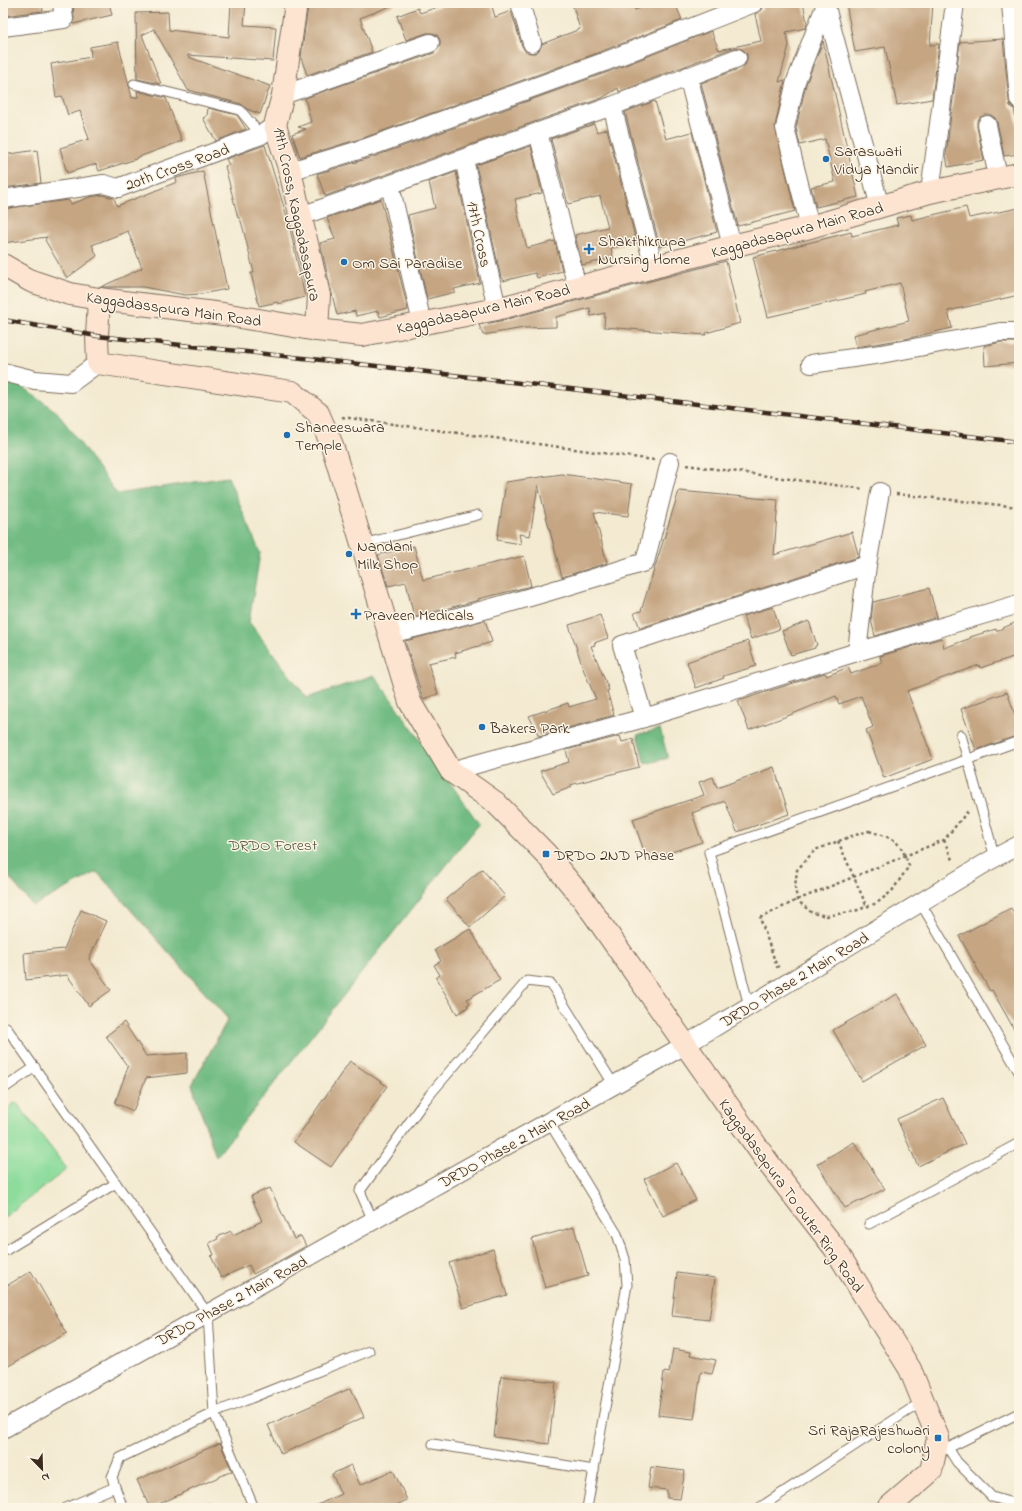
<svg xmlns="http://www.w3.org/2000/svg" width="1022" height="1511" font-family="'Indie Flower',sans-serif">
<style>
.green{fill:#8ddc9c;stroke:#64835d}
.forest{fill:#72bc84;stroke:#567351}
.building{fill:#c5a582}
.lines{fill:none;stroke-linecap:round;stroke-linejoin:round}
.lane-casing{stroke:#7b6d5d;stroke-width:11}
.street-casing{stroke:#7b6d5d;stroke-width:20}
.secondary-casing{stroke:#7b6d5d;stroke-width:24}
.path{stroke:#7b6d5d;stroke-width:2.5;stroke-dasharray:3 3;stroke-linecap:butt}
.lane{stroke:#fff;stroke-width:9}
.street{stroke:#fff;stroke-width:18}
.secondary{stroke:#fde4d1;stroke-width:22}
.rail-casing{stroke:#3b2a1e;stroke-width:4.5}
.rail{stroke:#fcf5e5;stroke-width:3;stroke-dasharray:9;stroke-linecap:butt}
.poi-dot{fill:#1f6fb2;stroke:#fcf5e5;stroke-width:1.5}
.labels{text-anchor:middle;stroke-width:3;stroke-linejoin:round;paint-order:stroke}
.poi-label{font-size:16px;fill:#3b2a1e;stroke:#fcf5e5;text-anchor:start}
.street-label{font-size:16px;fill:#3b2a1e;stroke:#fcf5e5}
.park-label{font-size:16px;fill:#50563e;stroke:#fcf5e5}
</style>
<rect width="100%" height="100%" fill="#fcf5e5"/>
<filter id="ink" filterUnits="userSpaceOnUse"><feTurbulence type="fractalNoise" baseFrequency=".025" numOctaves="2"/><feDisplacementMap in="SourceGraphic" scale="8" xChannelSelector="R" yChannelSelector="G"/><feConvolveMatrix kernelMatrix="1 2 1 2 8 2 1 2 1" color-interpolation-filters="sRGB"/></filter>
<filter id="wash" filterUnits="userSpaceOnUse"><feTurbulence type="fractalNoise" baseFrequency=".012" numOctaves="4" result="noise"/><feDisplacementMap in="SourceGraphic" scale="16" xChannelSelector="R" yChannelSelector="G"/><feGaussianBlur stdDeviation="0.9" result="paint"/><feColorMatrix in="noise" values="0 0 0 0 0 0 0 0 0 0 0 0 0 0 0 0 0 1.4 0 .05"/><feComposite in="paint" operator="in"/></filter>
<g filter="url(#wash)">
<rect width="100%" height="100%" fill="#f3ead1"/>
<path class="green" d="M16 1102 67 1169 3 1218V1112Z"/>
<g class="forest">
<path d="M15 382 57 412 117 494 228 477 260 553 249 622 307 698 374 675 479 824 216 1157 192 1085 228 1019 97 872 33 906 3 870V388Z"/>
<path d="M660 729 668 758 645 764 637 735Z"/>
</g>
<g id="blocks">
<g class="building">
<path d="M3 3H42L43 11 3 16Z"/>
<path d="M73 3H109L112 15 73 24 74 18Z"/>
<path d="M231 3H246L244 25 276 27 273 61 188 55V57L270 86 260 114 247 109 241 104 188 90 154 29 142 35 161 84 137 79 136 13 168 12 169 30 229 37Z"/>
<path d="M318 3H396V4L360 18 372 52 307 75 301 58 308 5Z"/>
<path d="M450 3H491L495 17 511 11 522 46 525 51 530 53H535L539 50 542 44 580 29 572 3H632L635 10 653 3H675L682 20 600 52 366 137 300 157 292 134 306 129 298 127 311 122 305 98 434 53 438 49 440 45V40L437 35 432 33H427L406 40 397 16 418 8 420 13Z"/>
<path d="M764 3H803L807 23 806 28 786 32 789 45 779 82 785 80 775 126 795 211 738 226 701 83 741 68 745 65 747 60V54L743 50 738 48H733L685 66 619 92 618 88 602 98 325 196 317 174 373 157 608 72 711 31 719 50 761 41 755 14 762 10Z"/>
<path d="M846 3H933L930 45 939 44 932 99 897 105 885 47 855 52Z"/>
<path d="M1003 39 1009 101 1010 106 1014 109 1019 137V154L1004 156 997 122 995 118 991 115H985L980 117 977 121V127L984 160 948 167 946 155 960 42Z"/>
<path d="M823 41 858 197 816 207 811 187 835 182 825 139 800 145 796 128 806 84Z"/>
<path d="M118 42 132 98 138 97 137 91 166 98 182 141 136 158V159L99 171 96 164 67 173 60 148 89 139 80 111 68 115 62 96 56 97 51 64 91 57 90 47Z"/>
<path d="M655 101 666 139 692 132 717 232 660 247 625 112Z"/>
<path d="M208 108 237 115 246 129 216 141 203 118 207 116Z"/>
<path d="M594 124 597 132 607 129 636 241 611 248 613 258 582 265 575 235 608 227 600 196 568 204 551 139Z"/>
<path d="M265 145 288 220 305 297 278 304V302L259 306 251 273H254L243 228 240 218H238L225 166 229 165 226 159Z"/>
<path d="M531 146 542 193 515 199 518 214 527 248 555 241 562 271 537 278 535 273 503 281V278H501L476 165Z"/>
<path d="M37 150 41 183 3 188V155Z"/>
<path d="M203 171 227 289 201 294 185 295 143 287H101L142 268 128 231 92 245 97 256 67 278 45 240 47 237 3 243V209L68 200 71 204 90 197 103 195 114 198 117 206 177 182 176 178Z"/>
<path d="M456 172 480 283 454 289 455 292 427 299 408 215 435 208 429 182Z"/>
<path d="M381 199 408 310 380 317 378 311 356 316 355 311 337 315 320 243 335 239 327 218Z"/>
<path d="M966 207 969 218 1019 208V295L948 311 952 328 905 339 856 347 853 335 909 321 900 283 865 292 866 294 768 317 753 257 851 232 852 236 898 225 896 218 911 215 912 220Z"/>
<path d="M726 261 740 323 706 333V335L604 327 605 313 591 316 590 308 556 317V327L524 328 483 335 479 325 500 321Z"/>
<path d="M1001 342H1019V363L985 366 984 346Z"/>
<path d="M562 474 632 484 628 516 594 512 607 563 562 577 538 485 530 536 519 534 521 544 497 540 506 482Z"/>
<path d="M679 491 778 500 774 555 852 532 858 554V557L640 628 634 613 641 611Z"/>
<path d="M414 546 423 580 524 556 531 586 478 599 479 600 414 617 406 582 388 586 378 555Z"/>
<path d="M929 588 937 617 875 636 871 620 873 602Z"/>
<path d="M773 607 780 629 751 639 743 616Z"/>
<path d="M600 615 608 638 594 643 595 645 591 646 609 690 607 691 614 715 539 736 529 716 568 703 569 707 596 699 584 671 569 625Z"/>
<path d="M485 620 492 642 455 653 456 657 428 663 438 694 423 699 405 641Z"/>
<path d="M809 621 817 645 815 646V648L791 655 782 631Z"/>
<path d="M1019 621V655L980 668 979 665 907 691 933 759 884 778 866 730 873 727 861 696 839 704 836 696 790 715 749 730 738 701 825 673 827 676 848 667 851 674 882 663 880 656 942 638 944 648 971 638 970 637 996 629V631Z"/>
<path d="M748 641 756 666 723 676 724 678 696 688 687 662 718 651Z"/>
<path d="M1007 692 1019 726V735L976 750 961 709Z"/>
<path d="M620 736 622 742 633 739 639 767 570 785 572 787 553 794 540 771 569 762 566 750Z"/>
<path d="M774 767 789 814 737 832 725 801 692 813 702 842 647 860 633 819 704 795 699 782 713 777 717 788Z"/>
<path d="M482 869 505 896 470 927 446 899Z"/>
<path d="M1011 908 1019 923V1038L992 990 990 991 959 936Z"/>
<path d="M81 910 106 921 89 959 111 990 89 1006 67 975 26 980 24 953 64 949Z"/>
<path d="M470 929 500 980 467 999 470 1003 467 1005 468 1007 457 1014 436 978 440 975 434 965 441 961 435 950Z"/>
<path d="M897 994 926 1045 862 1081 833 1030Z"/>
<path d="M124 1022 146 1056 187 1053V1073L146 1078 133 1111 115 1103 128 1067 106 1036Z"/>
<path d="M350 1061 387 1086 331 1167 294 1142Z"/>
<path d="M943 1098 965 1144 918 1166 897 1119Z"/>
<path d="M854 1142 885 1189 845 1208 817 1164Z"/>
<path d="M676 1163 696 1200 663 1216 644 1179Z"/>
<path d="M270 1188 294 1239 301 1236 306 1246 281 1260 253 1274 249 1265 221 1278 211 1256 214 1255 209 1243 218 1239 217 1237 231 1231 233 1235 262 1221 251 1196Z"/>
<path d="M574 1227 588 1276 545 1288 532 1239Z"/>
<path d="M493 1249 507 1295 463 1308 449 1263Z"/>
<path d="M31 1271 67 1333 3 1369V1288Z"/>
<path d="M677 1273 715 1278 709 1320 672 1316Z"/>
<path d="M673 1349 691 1352 690 1355 716 1360 712 1374 701 1372 694 1419 658 1415 664 1372 669 1373Z"/>
<path d="M501 1376 556 1382 549 1444 494 1437Z"/>
<path d="M351 1388 364 1417 281 1454 268 1425Z"/>
<path d="M220 1443 232 1471 150 1508 137 1480Z"/>
<path d="M351 1465 360 1485 393 1470 407 1500 390 1508H311L341 1494 332 1474Z"/>
<path d="M651 1467 685 1471 680 1499 667 1498V1490L648 1488Z"/>
</g>
</g>
</g>
<g filter="url(#ink)">
<use href="#blocks" fill-opacity="0" stroke="#7b6d5d" stroke-width="1"/>
<g class="lines">
<defs>
<g id="lane">
<path d="M134 84 240 110 261 135"/>
<path d="M362 544 478 515"/>
<path d="M961 735 995 858"/>
<path d="M920 902 1019 1072"/>
<path d="M749 1006 709 852 1019 741"/>
<path d="M6 1027 208 1314 214 1413 254 1508"/>
<path d="M3 1089 35 1067"/>
<path d="M549 1122 617 1234 625 1259 627 1285 587 1508"/>
<path d="M373 1221 360 1191 426 1099 527 981 551 984 614 1085"/>
<path d="M869 1224 1019 1143"/>
<path d="M3 1252 116 1183"/>
<path d="M433 1444 594 1470"/>
<path d="M937 1444 948 1448 957 1462 992 1497 1019 1505"/>
<path d="M948 1448 1019 1413"/>
<path d="M66 1508 115 1487"/>
<path d="M123 1508 115 1487 112 1477 120 1458 214 1413 369 1351"/>
<path d="M208 1508H209"/>
<path d="M759 1508 923 1401"/>
</g>
<g id="street">
<path d="M520 3 532 43"/>
<path d="M825 3 880 207"/>
<path d="M1011 3 1019 100"/>
<path d="M3 27 64 19 62 3"/>
<path d="M688 76 732 246"/>
<path d="M283 95 430 43"/>
<path d="M612 106 654 267"/>
<path d="M987 125 998 177"/>
<path d="M538 132 577 287"/>
<path d="M464 159 497 309"/>
<path d="M290 171 369 147 604 62 754 3"/>
<path d="M390 185 422 323"/>
<path d="M930 192 955 3"/>
<path d="M3 199 104 184 118 188 261 135 275 125"/>
<path d="M301 216 612 106 737 58"/>
<path d="M810 227 785 128 796 81 826 4"/>
<path d="M811 364 881 354 1000 332H1019"/>
<path d="M3 372 35 380 71 383 98 363"/>
<path d="M389 634C475 614 561 589 645 562L670 462"/>
<path d="M857 652 867 565 880 492"/>
<path d="M644 718 622 645 867 565"/>
<path d="M451 771 644 718 857 652 1019 604"/>
<path d="M3 1429 685 1045 989 861 1019 845"/>
</g>
<g id="secondary">
<path d="M296 3 283 95 275 125 290 171 319 295 317 330"/>
<path d="M3 265 31 281 70 294 99 299 223 314 317 330 362 335 497 309 732 246 810 227 930 192 1019 174"/>
<path d="M99 299 97 336 98 363 292 392 318 413 332 445 410 702 451 771 496 803 546 854 584 900 769 1164 834 1247 910 1369 938 1438 931 1471 888 1508"/>
</g>
</defs>
<use href="#lane" class="lane-casing"/>
<use href="#street" class="street-casing"/>
<use href="#secondary" class="secondary-casing"/>
<g class="path">
<path d="M342 417 654 460"/>
<path d="M686 465 864 489"/>
<path d="M896 494 1019 507"/>
<path d="M869 831C895 839 900 840 909 866L892 891 877 903 855 911 827 916 812 913 797 900 795 887 797 870 815 850 852 836Z"/>
<path d="M944 840 953 862"/>
<path d="M838 841 867 907"/>
<path d="M779 966 777 967 760 918 797 900 944 840 968 811"/>
</g>
<use href="#lane" class="lane"/>
<use href="#street" class="street"/>
<use href="#secondary" class="secondary"/>
<defs>
<path id="rail" d="M3 320 97 336 368 365 1019 442"/>
</defs>
<use href="#rail" class="rail-casing"/>
<use href="#rail" class="rail"/>
</g>
</g>
<g class="poi-dot">
<circle cx="826" cy="159" r="4"/>
<path d="M587 243h4v4h4v4h-4v4h-4v-4h-4v-4h4z"/>
<circle cx="344" cy="262" r="4"/>
<circle cx="287" cy="435" r="4"/>
<circle cx="349" cy="554" r="4"/>
<path d="M354 608h4v4h4v4h-4v4h-4v-4h-4v-4h4z"/>
<circle cx="482" cy="727" r="4"/>
<rect x="542" y="850" width="8" height="8" rx="2"/>
<rect x="934" y="1434" width="8" height="8" rx="2"/>
</g>
<g class="labels">
<g class="poi-label">
<text x="834" y="156">Saraswati<tspan x="834" dy="18">Vidya Mandir</tspan></text>
<text x="598" y="246">Shakthikrupa<tspan x="598" dy="18">Nursing Home</tspan></text>
<text x="352" y="268">Om Sai Paradise</text>
<text x="295" y="432">Shaneeswara<tspan x="295" dy="18">Temple</tspan></text>
<text x="357" y="551">Nandani<tspan x="357" dy="18">Milk Shop</tspan></text>
<text x="364" y="620">Praveen Medicals</text>
<text x="490" y="733">Bakers Park</text>
<text x="554" y="860">DRDO 2ND Phase</text>
<text x="930" y="1435" text-anchor="end">Sri RajaRajeshwari<tspan x="930" dy="18">colony</tspan></text>
</g>
<g class="street-label">
<text transform="translate(177 166) rotate(-20)" y="6">20th Cross Road</text>
<text transform="translate(298 214) rotate(78)" y="6">19th Cross, Kaggadasapura</text>
<text transform="translate(797 229) rotate(-15)" y="6">Kaggadasapura Main Road</text>
<text transform="translate(480 234) rotate(78)" y="6">17th Cross</text>
<text transform="translate(174 308) rotate(8)" y="6">Kaggadasspura Main Road</text>
<text transform="translate(483 308) rotate(-13)" y="6">Kaggadasapura Main Road</text>
<text transform="translate(794 979) rotate(-31)" y="6">DRDO Phase 2 Main Road</text>
<text transform="translate(514 1142) rotate(-29)" y="6">DRDO Phase 2 Main Road</text>
<text transform="translate(792 1195) rotate(54)" y="6">Kaggadasapura To outer Ring Road</text>
<text transform="translate(231 1300) rotate(-29)" y="6">DRDO Phase 2 Main Road</text>
</g>
<g class="park-label">
<text x="273" y="850">DRDO Forest</text>
</g>
</g>
<rect width="1022" height="1511" fill="none" stroke="#fcf5e5" stroke-width="16"/>
<g transform="translate(42 1469) rotate(157)" stroke="#fcf5e5" stroke-width="3" paint-order="stroke">
<path d="M0-3L7 15L0 10L-7 15Z" fill="#3b2a1e"/>
<text y="-6" font-size="11" font-weight="bold" text-anchor="middle" fill="#3b2a1e">N</text>
</g>
</svg>
